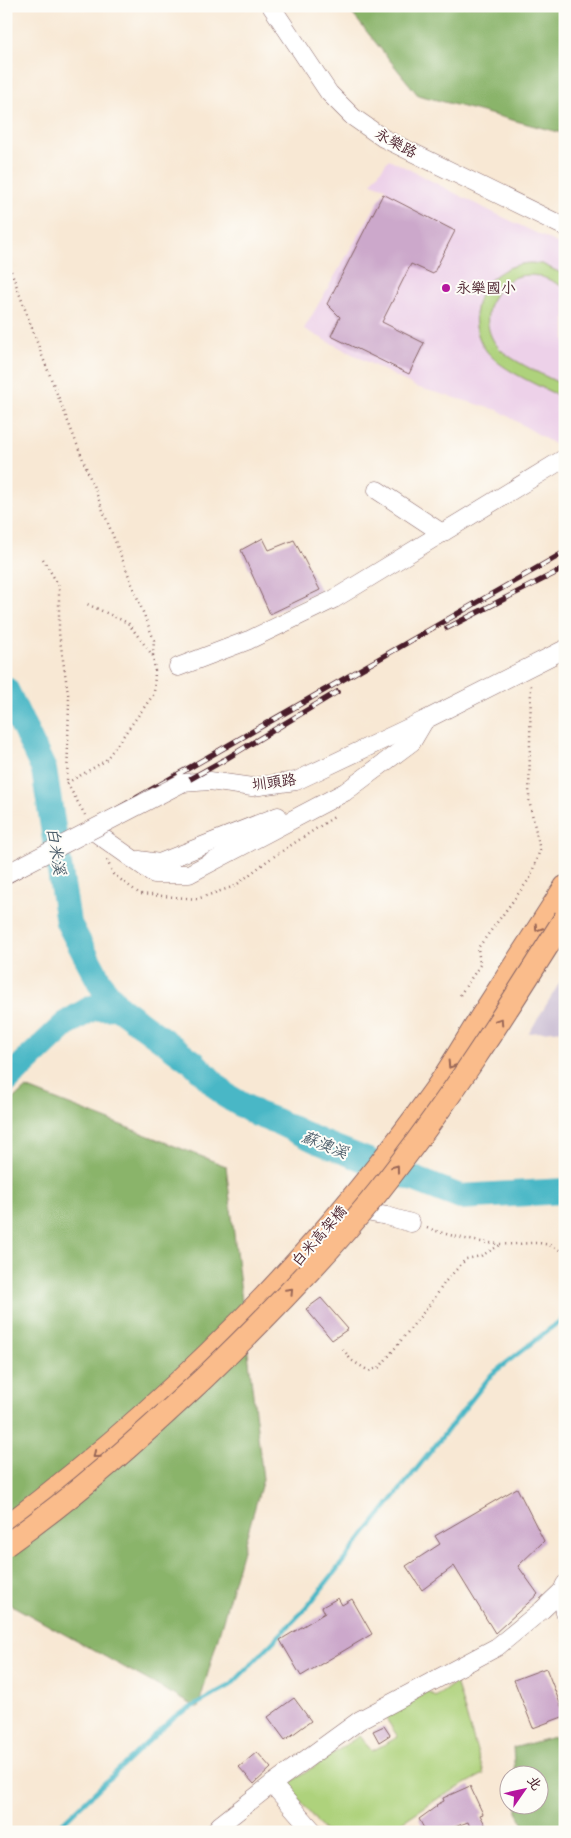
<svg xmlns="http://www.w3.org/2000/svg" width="571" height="1838" font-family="'Comic Neue','LXGW WenKai TC',sans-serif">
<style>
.built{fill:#edd1e9}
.industrial{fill:#ccbfd4}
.green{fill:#aed27b;stroke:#7c7853}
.forest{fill:#8ab46b;stroke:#6a6a4b}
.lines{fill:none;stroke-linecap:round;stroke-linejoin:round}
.stream{stroke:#4ab7c6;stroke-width:4.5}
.river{stroke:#4ab7c6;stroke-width:26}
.building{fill:#cca8cb}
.minor-casing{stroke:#876566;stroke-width:19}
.major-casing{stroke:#876566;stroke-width:24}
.path{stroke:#876566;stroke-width:2.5;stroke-dasharray:1 4;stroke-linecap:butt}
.minor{stroke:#fff;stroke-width:18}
.major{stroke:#fabc8b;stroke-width:22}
.rail-casing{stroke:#4a1f2b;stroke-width:5.5}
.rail{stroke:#fdfcf7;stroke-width:4;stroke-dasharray:11;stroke-linecap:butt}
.minor-bridge-casing{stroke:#876566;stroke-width:19;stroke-linecap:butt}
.major-bridge-casing{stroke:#876566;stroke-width:24;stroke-linecap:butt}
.minor-bridge{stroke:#fff;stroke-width:18}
.major-bridge{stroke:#fabc8b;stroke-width:22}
.oneway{stroke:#996656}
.poi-dot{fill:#b5179e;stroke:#fdfcf7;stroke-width:2}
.labels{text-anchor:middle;stroke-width:4;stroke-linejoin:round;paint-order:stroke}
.street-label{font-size:15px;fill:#4a1f2b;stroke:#fdfcf7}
.poi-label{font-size:15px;fill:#4a1f2b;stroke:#fdfcf7;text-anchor:start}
.water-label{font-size:16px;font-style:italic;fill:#4a5c69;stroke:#fdfcf7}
</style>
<rect width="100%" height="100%" fill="#fdfcf7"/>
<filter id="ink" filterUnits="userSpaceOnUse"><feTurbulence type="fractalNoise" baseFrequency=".02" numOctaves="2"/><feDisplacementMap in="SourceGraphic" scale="10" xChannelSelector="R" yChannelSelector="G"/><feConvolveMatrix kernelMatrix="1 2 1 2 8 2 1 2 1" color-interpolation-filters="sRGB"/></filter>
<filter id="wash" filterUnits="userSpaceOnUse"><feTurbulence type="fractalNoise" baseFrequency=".0096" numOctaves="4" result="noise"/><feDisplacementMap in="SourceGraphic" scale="20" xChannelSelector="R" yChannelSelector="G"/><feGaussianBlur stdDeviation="1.12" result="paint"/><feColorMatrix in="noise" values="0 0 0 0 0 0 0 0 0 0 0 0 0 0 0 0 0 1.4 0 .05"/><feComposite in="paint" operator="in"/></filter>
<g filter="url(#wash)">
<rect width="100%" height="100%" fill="#f8e8d4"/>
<path class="built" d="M389 159 478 205 565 247V443L559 447 498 410 416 387 304 329 386 188 371 183Z"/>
<path class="industrial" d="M565 974V1030L529 1033Z"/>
<g class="green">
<path d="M530 263 542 264 565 275V288C554 282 543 275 529 275 493 275 474 321 499 348 511 361 548 377 565 386V399C544 388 508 373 492 357 468 335 470 292 498 274 508 267 518 264 530 263Z"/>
<path d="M456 1682 484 1774 432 1802 387 1832H325L287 1785 359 1736 372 1751 398 1737 385 1717 427 1691 436 1697Z"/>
</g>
<g class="forest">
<path d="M346 6H565V134L418 95Z"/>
<path d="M26 1088 226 1166 263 1479 198 1708 6 1602V1106Z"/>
<path d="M565 1734V1832H528L517 1812V1806H538V1776L515 1775 513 1748Z"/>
</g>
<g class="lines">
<path class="stream" d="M53 1832 174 1717 231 1685 307 1607 492 1374 565 1317"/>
<g class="river">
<path d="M6 690 44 770 68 922 103 988 118 1007 194 1063 225 1095 257 1114 276 1121 320 1142 460 1197 565 1191"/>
<path d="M6 1081 67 1023 92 1008 118 1007"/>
</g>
</g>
<g id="blocks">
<g class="building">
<path d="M383 194 455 231 433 274 411 264 382 322 424 343 409 374 331 336 340 317 327 304Z"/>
<path d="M263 538 269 550 294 540 320 590 270 614 241 550Z"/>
<path d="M321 1298 348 1329 332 1340 306 1309Z"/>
<path d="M517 1488 544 1541 518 1566 538 1594 495 1633 454 1566 422 1590 406 1566 440 1544 435 1536Z"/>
<path d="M338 1598 342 1605 352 1599 372 1634 301 1676 280 1640 325 1613 322 1607Z"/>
<path d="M546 1668 565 1716 533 1728 514 1680Z"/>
<path d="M294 1698 311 1721 285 1740 268 1717Z"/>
<path d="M384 1726 390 1735 379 1742 373 1731Z"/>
<path d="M257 1752 271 1768 254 1784 239 1767Z"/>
<path d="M470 1786 483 1814 480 1815 487 1828 480 1832H472L468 1822 441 1832H426L419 1819 437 1806 436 1805 444 1801 443 1798Z"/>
</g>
</g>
</g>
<g filter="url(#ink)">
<use href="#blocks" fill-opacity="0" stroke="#876566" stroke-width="1"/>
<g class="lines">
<defs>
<g id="minor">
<path d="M271 6 329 93 353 117 383 138 565 227"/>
<path d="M377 490 442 533"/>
<path d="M178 667 249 640 334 599 565 458"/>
<path d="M182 783 210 781 252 787 296 781 425 720 565 649"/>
<path d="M93 831 154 874H189L345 792 412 742 425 720"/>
<path d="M139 860 159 863 278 816"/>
<path d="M355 1206 361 1211 387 1216 411 1223"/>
<path d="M562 1591 565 1613"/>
<path d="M272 1784 314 1832"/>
<path d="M214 1832 220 1825 272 1784 360 1720 497 1647 542 1610 562 1591 565 1584"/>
</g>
<path id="major" d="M6 1527C170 1403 316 1257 435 1090 452 1066 466 1041 481 1017 509 973 537 930 565 887"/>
</defs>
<use href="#minor" class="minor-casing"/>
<use href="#major" class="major-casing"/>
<g class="path">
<path d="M6 257 41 353 154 640 153 656"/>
<path d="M43 559 59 586V633L69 700 67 783 85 815"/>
<path d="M67 783 105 761 154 694 155 671 153 656 128 623 87 604"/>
<path d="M107 860 113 874 140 894 197 899 235 886 267 861 334 817"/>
<path d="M460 995 480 965 478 948 530 878 540 850 529 800 531 684"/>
<path d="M427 1228C451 1236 477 1243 502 1244 527 1246 543 1236 565 1254"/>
<path d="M343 1349 351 1360 369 1371 380 1367 434 1299 445 1282 466 1259 481 1256 502 1244"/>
</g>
<use href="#minor" class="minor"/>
<use href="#major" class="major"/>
<defs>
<g id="rail">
<path d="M447 628 565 568"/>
<path d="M6 873 565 552"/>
<path d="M6 882 224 760 337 692"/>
</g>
</defs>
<use href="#rail" class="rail-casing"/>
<use href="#rail" class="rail"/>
<defs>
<path id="minor-bridge" d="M6 874 182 783"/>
<path id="major-bridge" d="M6 1545C77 1495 141 1437 204 1378 265 1319 325 1258 378 1192 447 1105 506 1012 565 918"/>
</defs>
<use href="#minor-bridge" class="minor-bridge-casing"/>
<use href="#major-bridge" class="major-bridge-casing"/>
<use href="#minor-bridge" class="minor-bridge"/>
<use href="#major-bridge" class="major-bridge"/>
</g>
<defs><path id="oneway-chevron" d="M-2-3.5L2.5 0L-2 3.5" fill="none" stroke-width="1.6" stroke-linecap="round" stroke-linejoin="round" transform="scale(1.25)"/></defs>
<g class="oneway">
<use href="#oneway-chevron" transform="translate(538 928) rotate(123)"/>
<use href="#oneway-chevron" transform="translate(500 1021) rotate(-56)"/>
<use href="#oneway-chevron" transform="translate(451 1065) rotate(122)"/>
<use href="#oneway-chevron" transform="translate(396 1168) rotate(-53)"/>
<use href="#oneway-chevron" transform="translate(290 1291) rotate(-47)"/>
<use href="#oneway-chevron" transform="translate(96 1455) rotate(140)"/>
</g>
</g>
<circle class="poi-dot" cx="446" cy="288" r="5"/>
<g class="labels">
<g class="street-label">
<text transform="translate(396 143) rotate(29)" y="5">永樂路</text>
<text transform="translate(274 782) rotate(-8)" y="5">圳頭路</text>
<text transform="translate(319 1236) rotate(-49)" y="5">白米高架橋</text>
</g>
<g class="poi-label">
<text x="456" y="293">永樂國小</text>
</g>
<g class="water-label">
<text transform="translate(57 851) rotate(81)" y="6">白米溪</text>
<text transform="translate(325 1144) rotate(22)" y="6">蘇澳溪</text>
</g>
</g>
<rect width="571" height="1838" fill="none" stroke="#fdfcf7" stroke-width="25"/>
<g transform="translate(524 1790) rotate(56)"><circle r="24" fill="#fdfcf7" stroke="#b5a4a5"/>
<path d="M0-4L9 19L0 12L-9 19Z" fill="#b5179e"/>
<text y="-8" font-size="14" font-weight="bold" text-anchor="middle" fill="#4a1f2b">北</text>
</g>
</svg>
